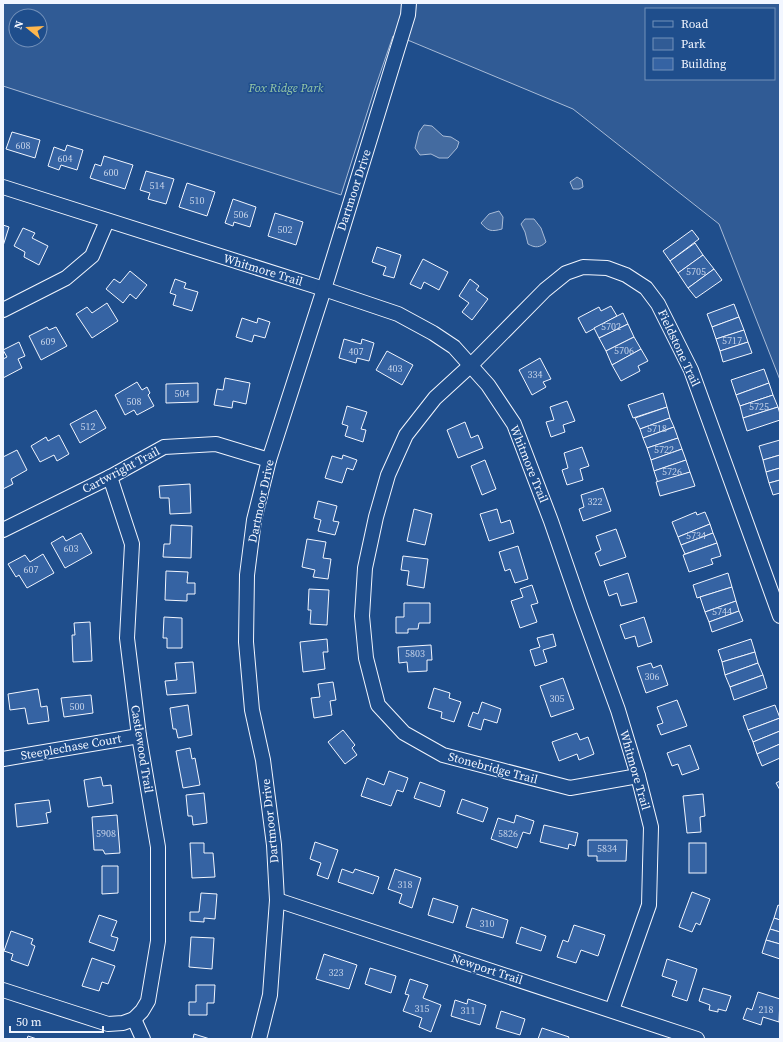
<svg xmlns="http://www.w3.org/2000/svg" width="783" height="1042" font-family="'Source Serif 4',serif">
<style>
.green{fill:#305b95;stroke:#a8bbd7;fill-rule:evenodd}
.water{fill:#446ba0;stroke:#a8bbd7}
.building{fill:#3563a3;stroke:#f2f6ff}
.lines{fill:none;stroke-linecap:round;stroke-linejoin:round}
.minor-casing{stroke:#f2f6ff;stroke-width:16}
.minor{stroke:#1f4e8c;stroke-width:14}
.labels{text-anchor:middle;stroke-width:3;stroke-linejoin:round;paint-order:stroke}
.number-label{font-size:10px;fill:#c3d1e8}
.park-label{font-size:12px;font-style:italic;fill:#97c8a6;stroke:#1f4e8c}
.street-label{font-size:12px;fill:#f2f6ff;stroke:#1f4e8c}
</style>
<rect width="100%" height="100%" fill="#1f4e8c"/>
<path class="green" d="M3 3H780V380L719 224 573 109 410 41 393 36 374 91 341 195 3 86ZM646 9H774V79H646ZM16 16H40V40H16Z"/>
<g class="water">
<path d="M424 125 432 126 443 136 451 137 459 142 457 148 448 158H439L431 154 420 155 415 148 419 132Z"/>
<path d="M577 177 582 180 583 187 579 189H573L570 182Z"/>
<path d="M499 211 503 217 502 229C491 232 488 231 481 223L489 214Z"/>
<path d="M525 219H534L541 228 546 242C540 248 535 248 528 244L525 232 521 224Z"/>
</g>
<g class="building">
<path d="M12 132 40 140 35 158 6 149Z"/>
<path d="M67 145 83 150 77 170 61 165 59 170 48 166 54 147 65 151Z"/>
<path d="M104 156 133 165 125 189 90 178 95 164 101 166Z"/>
<path d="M146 171 174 179 166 204 148 199 150 193 140 190Z"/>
<path d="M187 183 215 192 207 216 179 207Z"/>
<path d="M233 199 256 207 250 227 234 222 233 226 225 223Z"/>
<path d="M275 213 303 222 296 245 268 236Z"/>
<path d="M3 225 9 227 3 246Z"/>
<path d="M23 228 35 233 32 238 48 246 39 265 24 257 25 252 14 246Z"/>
<path d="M692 230 699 239 670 261 663 251Z"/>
<path d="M695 243 703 255 678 273 670 261Z"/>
<path d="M377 247 401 255 394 278 383 275 386 267 372 262Z"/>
<path d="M703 255 714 269 688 288 678 273Z"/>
<path d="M423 259 448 272 439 290 424 282 421 289 410 284Z"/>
<path d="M714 269 722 280 696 298 688 288Z"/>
<path d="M130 271 147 285 136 299 130 294 123 303 106 289 114 279 120 283Z"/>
<path d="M175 279 186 283 184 288 198 292 192 311 173 305 176 295 170 293Z"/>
<path d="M470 279 479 286 476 290 488 299 472 320 462 312 469 303 459 296Z"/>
<path d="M107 303 118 321 92 338 76 314 87 307 92 313Z"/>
<path d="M734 304 739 317 712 327 707 314Z"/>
<path d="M611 306 617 316 586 333 578 318 599 307 601 311Z"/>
<path d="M623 313 628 324 599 338 594 328Z"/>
<path d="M739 317 744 330 716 339 712 327Z"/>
<path d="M242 318 257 323 258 318 270 322 265 338 254 335 252 342 236 337Z"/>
<path d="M628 324 634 337 606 351 599 338Z"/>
<path d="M47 327 49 330 56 327 67 346 41 360 29 336Z"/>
<path d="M744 330 748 342 720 351 716 339Z"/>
<path d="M634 337 641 349 612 365 606 351Z"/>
<path d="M344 339 361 344 362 339 374 343 369 361 357 358 356 363 339 358Z"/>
<path d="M19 342 25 356 18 359 22 368 3 378V359L7 357 3 350Z"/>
<path d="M748 342 752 353 723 362 720 351Z"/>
<path d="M641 349 648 361 638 366 640 371 621 381 612 365Z"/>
<path d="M387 351 413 365 402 385 376 370Z"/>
<path d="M540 358 551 379 543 382 546 387 532 395 519 370Z"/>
<path d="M764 369 769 383 736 395 731 380Z"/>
<path d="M225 378 250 383 246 404 233 401 232 408 214 405 217 389 223 390Z"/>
<path d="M137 382 142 390 147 387 150 393 148 395 154 406 137 415 134 410 125 415 115 395Z"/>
<path d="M198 383V402L166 403V384Z"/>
<path d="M769 383 773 395 740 406 736 395Z"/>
<path d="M663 393 667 407 633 418 628 405Z"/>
<path d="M773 395 778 407 743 418 740 406Z"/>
<path d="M567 401 575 421 563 425 565 432 551 437 546 422 554 420 550 407Z"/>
<path d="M347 406 367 412 361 429 366 430 363 442 345 436 348 426 342 424Z"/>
<path d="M667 407 670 418 640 429 635 418Z"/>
<path d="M778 407 780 414V420L747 431 743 418Z"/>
<path d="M96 410 106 428 80 443 70 424Z"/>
<path d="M670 418 674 427 643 438 640 429Z"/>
<path d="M465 422 471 438 478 435 483 448 458 458 447 430Z"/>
<path d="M674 427 678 438 647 448 643 438Z"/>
<path d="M59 435 69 454 57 461 54 455 40 462 31 446 46 437 48 441Z"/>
<path d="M678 438 682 449 651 460 647 448Z"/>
<path d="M780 440V455L763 460 759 446Z"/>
<path d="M582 447 589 466 580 469 583 480 567 485 562 470 568 468 564 453Z"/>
<path d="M682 449 686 460 654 471 651 460Z"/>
<path d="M17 450 27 470 11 479 13 484 3 489V457Z"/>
<path d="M343 455 357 460 353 470 347 468 342 483 325 478 332 456 342 459Z"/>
<path d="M780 455V468L766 472 763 460Z"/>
<path d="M485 460 496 489 482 495 471 466Z"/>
<path d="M686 460 690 472 658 483 654 471Z"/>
<path d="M780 468V480L769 483 766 472Z"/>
<path d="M690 472 695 486 660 496 656 482Z"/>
<path d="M780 480V493L773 495 769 483Z"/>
<path d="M190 484 191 513 170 514 169 498H160L159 486Z"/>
<path d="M603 488 611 511 583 521 579 509 584 507 581 495Z"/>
<path d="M318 501 337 506 333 521 339 522 335 535 318 531 321 520 314 518Z"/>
<path d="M414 509 432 514 425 545 407 541Z"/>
<path d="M497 509 501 523 510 520 514 533 489 541 480 514Z"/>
<path d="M696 512 697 515 705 512 710 524 678 537 672 522Z"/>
<path d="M710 524 713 533 681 545 678 537Z"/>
<path d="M171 525 192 526 191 558 163 557 164 544H170Z"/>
<path d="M616 529 626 557 600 566 595 553 601 550 596 536Z"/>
<path d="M81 533 92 553 65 568 51 543 63 536 66 541Z"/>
<path d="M713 533 717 543 685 554 681 545Z"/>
<path d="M307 539 326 542 323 558 331 559 328 579 313 577 315 570 302 567Z"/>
<path d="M717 543 721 556 711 559 713 564 689 572 683 555Z"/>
<path d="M518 546 528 579 515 583 510 569 505 571 499 552Z"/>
<path d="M43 554 54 573 27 588 19 575 16 577 8 564 25 555 30 562Z"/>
<path d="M403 556 428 559 424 588 407 585 409 571 401 570Z"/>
<path d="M166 571 188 572 187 583H195V594H187V601L165 600Z"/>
<path d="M628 573 637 602 621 606 617 593 609 596 604 581Z"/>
<path d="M728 573 732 587 697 598 693 585Z"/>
<path d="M532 585 538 603 531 605 537 622 520 628 511 601 523 597 520 589Z"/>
<path d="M732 587 736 601 705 612 700 597Z"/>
<path d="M309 589 329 590 327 625 310 624 311 610H308Z"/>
<path d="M736 601 739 611 709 622 705 612Z"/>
<path d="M404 603H430V623H419L418 629H408V633H396V617H404Z"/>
<path d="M739 611 743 621 712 632 709 622Z"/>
<path d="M164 617 182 618V648H167V638H163Z"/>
<path d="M644 617 652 642 638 647 635 636 625 639 620 625Z"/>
<path d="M90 622 92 661 73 662 72 635H75L74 623Z"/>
<path d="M553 634 556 646 543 650 547 662 535 666 530 650 540 647 537 638Z"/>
<path d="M327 639 328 652H323L325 669 303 672 300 642Z"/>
<path d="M751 639 755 652 722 662 718 650Z"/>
<path d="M431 645 432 660H427V671L408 672 407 662 399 663 398 647Z"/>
<path d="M755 652 758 663 725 675 722 662Z"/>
<path d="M193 662 196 693 167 695 165 681 177 680 175 663Z"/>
<path d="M651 663 653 668 661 665 668 685 646 693 637 667Z"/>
<path d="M758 663 763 675 730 687 725 675Z"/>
<path d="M763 675 767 688 734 700 730 687Z"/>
<path d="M563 678 574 709 551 717 540 686Z"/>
<path d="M333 682 336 700 330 701 332 715 314 718 311 698 320 697 318 684Z"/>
<path d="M434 688 450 693 449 698 461 702 454 722 441 718 442 712 428 708Z"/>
<path d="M38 689 41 707 47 706 49 721 28 724 25 708 10 710 8 694Z"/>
<path d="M91 695 93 713 64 717 61 698Z"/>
<path d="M677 700 687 726 661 735 657 725 663 723 657 707Z"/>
<path d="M482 702 501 709 497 723 484 719 481 730 468 726 473 712 478 714Z"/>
<path d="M188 705 192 735 178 738 176 729H173L170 708Z"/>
<path d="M775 705 780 718 748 730 743 716Z"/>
<path d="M780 718V731L753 742 748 730Z"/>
<path d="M343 730 355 745 352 748 357 755 345 764 328 742Z"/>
<path d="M780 731V744L757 754 753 742Z"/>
<path d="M577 733 580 740 588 737 594 754 579 760 577 754 559 761 552 742Z"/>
<path d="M780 744V758L762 766 757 754Z"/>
<path d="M690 745 699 769 682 775 678 764 672 766 667 753Z"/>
<path d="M190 748 192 759 195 758 200 785 183 788 176 751Z"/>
<path d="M389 771 408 778 403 792 397 790 391 806 361 796 367 778 384 785Z"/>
<path d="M101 777 103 786 111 785 113 803 88 807 84 780Z"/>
<path d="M780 781V790L776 783Z"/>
<path d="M420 782 445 791 440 807 414 798Z"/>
<path d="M204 793 207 823 193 825 192 816H188L186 795Z"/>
<path d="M703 794 705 816 700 817 701 832 687 833 683 796Z"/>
<path d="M462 799 488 808 483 822 457 813Z"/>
<path d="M49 800 51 812 46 813 48 823 17 827 15 804Z"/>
<path d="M117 815 120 853 105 854 103 850H94L92 817Z"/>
<path d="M516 815 534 821 530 834 523 832 517 848 491 839 498 818 514 823Z"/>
<path d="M544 825 578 833 575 846 569 844 568 849 540 842Z"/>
<path d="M588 840H627L626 861H597V856H588Z"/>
<path d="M315 842 338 850 328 879 317 875 321 863 310 859Z"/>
<path d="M190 843H204V853H213L215 877 192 878Z"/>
<rect x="689" y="843" width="17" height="30"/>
<path d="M102 866H118V893L102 894Z"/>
<path d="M342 869 353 873 355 869 379 877 373 894 338 882Z"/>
<path d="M395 869 421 878 412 908 399 903 402 894 388 889Z"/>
<path d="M692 892 710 899 700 925 696 923 692 932 679 927Z"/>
<path d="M201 893 217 894 215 919 204 918V922L190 921V912H199Z"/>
<path d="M433 898 458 906 453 923 428 915Z"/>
<path d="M778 905 780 906V920L774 918Z"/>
<path d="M472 908 508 920 503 938 466 927Z"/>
<path d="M99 915 117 921 111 936 118 938 114 951 89 942Z"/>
<path d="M774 918 780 920V932L770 929Z"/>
<path d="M574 925 605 935 598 956 581 950 576 963 557 957 563 940 568 942Z"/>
<path d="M521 927 546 936 541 951 516 943Z"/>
<path d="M770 929 780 932V944L766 940Z"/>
<path d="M11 931 33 939 31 944 35 946 28 966 11 960 13 954 4 951Z"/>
<path d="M191 937 214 938 212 969 189 967Z"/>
<path d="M766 940 780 944V959L762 953Z"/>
<path d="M324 954 357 965 349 989 316 979Z"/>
<path d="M92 958 115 966 108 984 102 982 99 991 82 986Z"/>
<path d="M667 959 697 969 687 1001 672 996 677 981 662 976Z"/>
<path d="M370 968 396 976 391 993 365 984Z"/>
<path d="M410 979 428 985 423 998 441 1005 431 1032 419 1027 422 1018 403 1011 409 995 405 994Z"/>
<path d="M196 985H215L214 1003H207V1015H189V1002H196Z"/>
<path d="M703 988 731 996 726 1011 718 1009V1012L709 1010 710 1005 699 1001Z"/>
<path d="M758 992 780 999 779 1022 763 1017 761 1025 743 1019 747 1008 752 1010Z"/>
<path d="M468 999 486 1005 480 1025 451 1016 455 1000 467 1004Z"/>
<path d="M501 1011 525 1019 520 1035 496 1028Z"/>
<path d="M542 1028 569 1037 568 1039H538Z"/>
<path d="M194 1034 210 1039H193Z"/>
<path d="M28 1036 37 1039H27Z"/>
</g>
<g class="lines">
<defs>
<g id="minor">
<path d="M3 187 324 289 398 314 433 333 454 347 488 385 514 424 551 521 581 608 618 710 638 776 651 827 649 905 612 1010"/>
<path d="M3 310 66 278 92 256 107 221"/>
<path d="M3 530 110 477 164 447 216 444 269 460"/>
<path d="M3 759 139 736"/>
<path d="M638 776 570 788 443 755 404 733 378 705 366 658 362 616 365 568 376 517 388 475 406 435 435 398 471 365 545 290 566 273 583 267 607 268 626 275 646 288 658 304 691 370 780 616"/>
<path d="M277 900 697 1039"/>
<path d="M3 990 108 1024 123 1023 134 1019 142 1011 148 1001 158 941V847L139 736 127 638 132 544 110 477"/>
<path d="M134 1019 143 1039"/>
<path d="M259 1039 270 995 277 900 274 845 263 760 252 710 246 642 247 575 254 520 269 460 324 289 408 15 409 3"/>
</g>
</defs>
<use href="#minor" class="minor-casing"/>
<use href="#minor" class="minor"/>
</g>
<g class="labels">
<g class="number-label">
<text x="23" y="149">608</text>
<text x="65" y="162">604</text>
<text x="111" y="176">600</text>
<text x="157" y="189">514</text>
<text x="197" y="204">510</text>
<text x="241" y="218">506</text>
<text x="285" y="233">502</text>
<text x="696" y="275">5705</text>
<text x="611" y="330">5702</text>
<text x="732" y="344">5717</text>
<text x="48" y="345">609</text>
<text x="624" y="354">5706</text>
<text x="356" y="355">407</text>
<text x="395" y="372">403</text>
<text x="535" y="378">334</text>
<text x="182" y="397">504</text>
<text x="134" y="405">508</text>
<text x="759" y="410">5725</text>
<text x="88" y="430">512</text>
<text x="657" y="432">5718</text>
<text x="664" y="453">5722</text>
<text x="672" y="475">5726</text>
<text x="595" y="505">322</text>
<text x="696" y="539">5734</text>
<text x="71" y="552">603</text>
<text x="31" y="573">607</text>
<text x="722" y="615">5744</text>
<text x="415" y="657">5803</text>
<text x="652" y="680">306</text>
<text x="557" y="702">305</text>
<text x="77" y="710">500</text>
<text x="106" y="837">5908</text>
<text x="508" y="837">5826</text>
<text x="607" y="852">5834</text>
<text x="405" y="888">318</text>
<text x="487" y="927">310</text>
<text x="336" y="976">323</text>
<text x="422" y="1012">315</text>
<text x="766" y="1013">218</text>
<text x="468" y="1014">311</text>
</g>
<g class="park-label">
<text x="286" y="92">Fox Ridge Park</text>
</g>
<g class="street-label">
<text transform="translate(354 190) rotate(-72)" y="4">Dartmoor Drive</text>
<text transform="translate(263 270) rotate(17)" y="4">Whitmore Trail</text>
<text transform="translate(679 348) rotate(65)" y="4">Fieldstone Trail</text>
<text transform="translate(529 464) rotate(68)" y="4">Whitmore Trail</text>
<text transform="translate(121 470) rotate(-28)" y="4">Cartwright Trail</text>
<text transform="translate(261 501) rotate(-78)" y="4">Dartmoor Drive</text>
<text transform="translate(71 747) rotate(-10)" y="4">Steeplechase Court</text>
<text transform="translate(142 749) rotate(81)" y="4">Castlewood Trail</text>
<text transform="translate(493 768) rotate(15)" y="4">Stonebridge Trail</text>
<text transform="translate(635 770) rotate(74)" y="4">Whitmore Trail</text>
<text transform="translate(270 821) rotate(-96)" y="4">Dartmoor Drive</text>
<text transform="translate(487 969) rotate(18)" y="4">Newport Trail</text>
</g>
</g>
<rect width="783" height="1042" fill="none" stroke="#f2f6ff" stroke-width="8"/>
<rect x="645" y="8" width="130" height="72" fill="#1f4e8c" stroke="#7391ba"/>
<rect x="653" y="21" width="20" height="6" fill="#1f4e8c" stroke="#7391ba"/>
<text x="681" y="28" font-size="12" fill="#f2f6ff">Road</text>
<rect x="653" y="38" width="20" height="12" fill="#305b95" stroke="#7391ba"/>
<text x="681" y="48" font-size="12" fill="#f2f6ff">Park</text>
<rect x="653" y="58" width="20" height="12" fill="#3563a3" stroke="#7391ba"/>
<text x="681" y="68" font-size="12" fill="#f2f6ff">Building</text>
<g transform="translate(28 28) rotate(288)"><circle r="19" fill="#1f4e8c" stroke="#7391ba"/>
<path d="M0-3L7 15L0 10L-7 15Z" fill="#ffb74d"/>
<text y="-6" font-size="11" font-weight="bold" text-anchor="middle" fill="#f2f6ff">N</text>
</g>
<path d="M10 1026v6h93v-6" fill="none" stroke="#f2f6ff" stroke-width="2"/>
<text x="16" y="1026" font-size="12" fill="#f2f6ff" stroke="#1f4e8c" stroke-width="3" paint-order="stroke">50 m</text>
</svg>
